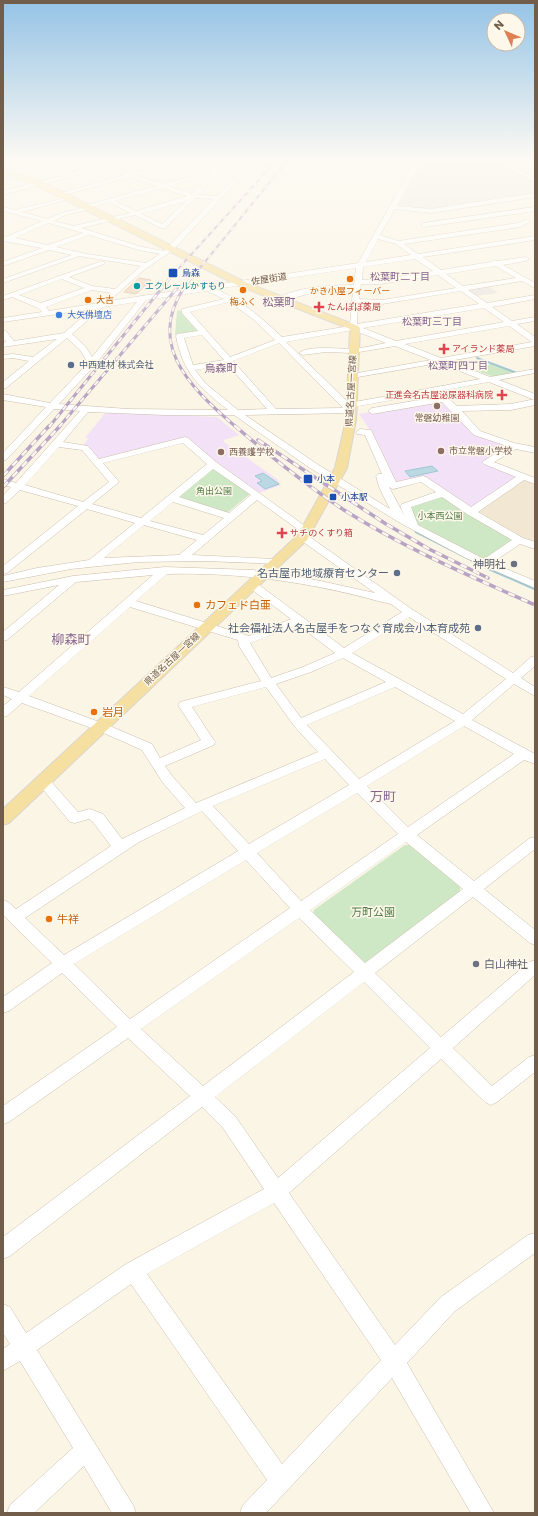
<svg xmlns="http://www.w3.org/2000/svg" width="538" height="1516" font-family="Poppins,'Noto Sans JP',sans-serif">
<style>
.residential{fill:#f2e7d3}
.industrial{fill:#ebe6df}
.education{fill:#f2e1f7}
.green{fill:#cee7c4}
.water{fill:#bad9e3;stroke:#a1c7d4}
.lines{fill:none;stroke-linecap:round;stroke-linejoin:round}
.stream-far1{stroke:#a1c7d4;stroke-width:2}
.stream{stroke:#a1c7d4;stroke-width:2.5}
.building{fill:#efd7be;stroke:#e0bf9f}
.minor-casing{stroke:#ccbdac;stroke-width:1}
.major-casing{stroke:#dad5d0;stroke-width:2}
.minor{fill:#fff;fill-rule:evenodd}
.major{fill:#f6e0a1;fill-rule:evenodd}
.rail-far2-casing{stroke:#b8a4c4;stroke-width:2}
.rail-far1-casing{stroke:#b8a4c4;stroke-width:3}
.rail-casing{stroke:#b8a4c4;stroke-width:3.5}
.rail-far2{stroke:#fef8eb;stroke-width:1.5;stroke-dasharray:4.5;stroke-linecap:butt}
.rail-far1{stroke:#fef8eb;stroke-width:2;stroke-dasharray:5.5;stroke-linecap:butt}
.rail{stroke:#fef8eb;stroke-width:2.5;stroke-dasharray:7;stroke-linecap:butt}
.transit-dot{fill:#1a4fb4;stroke:#fef8eb;stroke-width:1.5}
.food-dot{fill:#e8710a;stroke:#fef8eb;stroke-width:1.5}
.culture-dot{fill:#0f9aa8;stroke:#fef8eb;stroke-width:1.5}
.health-dot{fill:#e0444e;stroke:#fef8eb;stroke-width:1.5}
.shop-dot{fill:#3f7fe0;stroke:#fef8eb;stroke-width:1.5}
.service-dot{fill:#5c6f8a;stroke:#fef8eb;stroke-width:1.5}
.education-dot{fill:#8d6e63;stroke:#fef8eb;stroke-width:1.5}
.worship-dot{fill:#6b7280;stroke:#fef8eb;stroke-width:1.5}
.labels{text-anchor:middle;stroke-width:3;stroke-linejoin:round;paint-order:stroke}
.far-transit-label{font-size:9px;fill:#164399;stroke:#fef8eb;text-anchor:start}
.far-street-label{font-size:9px;fill:#725d4b;stroke:#fef8eb}
.far-culture-label{font-size:9px;fill:#0d838f;stroke:#fef8eb;text-anchor:start}
.far-food-label{font-size:9px;fill:#c56008;stroke:#fef8eb}
.far-health-label{font-size:9px;fill:#be3a42;stroke:#fef8eb;text-anchor:start}
.far-shop-label{font-size:9px;fill:#366cbe;stroke:#fef8eb;text-anchor:start}
.far-service-label{font-size:9px;fill:#4e5e75;stroke:#fef8eb;text-anchor:start}
.far-education-label{font-size:9px;fill:#785e54;stroke:#fef8eb;text-anchor:start}
.far-park-label{font-size:9px;fill:#517c47;stroke:#fef8eb}
.far-neighbourhood-label{font-size:10px;fill:#85638e;stroke:#fef8eb}
.far-quarter-label{font-size:11px;fill:#85638e;stroke:#fef8eb}
.worship-label{font-size:11px;fill:#5b616d;stroke:#fef8eb;text-anchor:end}
.service-label{font-size:11px;fill:#4e5e75;stroke:#fef8eb;text-anchor:end}
.food-label{font-size:11px;fill:#c56008;stroke:#fef8eb;text-anchor:start}
.park-label{font-size:11px;fill:#517c47;stroke:#fef8eb}
.quarter-label{font-size:13px;fill:#85638e;stroke:#fef8eb}
</style>
<rect width="100%" height="100%" fill="#fbf5e5"/>
<path class="residential" d="M524 479 535 483V543L523 538 481 514 478 511Z"/>
<g class="industrial">
<path d="M423 161H494L535 182V195L434 210 398 207Z"/>
<path d="M488 286 498 293 476 296 467 290Z"/>
</g>
<g class="education">
<path d="M442 400 474 433 509 445 484 461V464L517 476 473 507 469 506 425 477 396 484 372 433 359 414Z"/>
<path d="M106 412 217 417 239 435 224 440V442L277 479 281 485 259 493 216 463 186 438 101 458H97L83 445 89 438H85Z"/>
</g>
<g class="green">
<path d="M180 310 198 331 175 335 177 311Z"/>
<path d="M492 363 517 373 494 377 477 371Z"/>
<path d="M215 469 250 494 228 512 224 513 179 499 178 497 210 470Z"/>
<path d="M441 496 512 540 486 559 478 558 417 524 409 506Z"/>
<path d="M405 845H410L460 887V892L368 962H361L313 914 314 910Z"/>
</g>
<g class="water">
<path d="M432 466 438 471 410 477 405 471Z"/>
<path d="M263 473 279 484 265 489 257 483 262 481 255 476Z"/>
</g>
<g class="lines">
<path class="stream-far1" d="M477 358 517 373"/>
<path class="stream" d="M416 532 489 569 535 589"/>
</g>
<path class="building" d="M139 278 151 280 136 294 124 292Z"/>
<g class="lines">
<defs>
<g id="minor">
<path d="M52 161H61L3 177V173Z"/>
<path d="M86 161C93 160 99 165 106 164 113 163 118 161 126 161L125 162 110 166 132 174 182 161H190L189 162 138 176 162 184 213 170 217 166 202 161H210L220 164 224 161H230L226 165 245 166 250 161H256L173 250 144 270 109 301 358 263 415 161H421L397 206 431 209 535 193V197L431 213 395 209 380 235 398 241 518 223 528 219 531 221 520 227 404 244 418 254 535 236V240L423 257 441 270 491 262 494 260 498 261 526 257 529 259 526 261 503 265 535 283V288L522 281 468 290 487 303 535 295V299L492 307 512 321 535 317V321L517 324 535 337V346L449 361 490 377 535 369V373L499 380 535 394V405L511 410 462 411 480 431 514 443 535 447V453L516 449 494 462 535 478V484L524 480 478 512 523 538 535 542V549L520 544 492 563 535 581V588L466 558 402 524 310 468 234 415H165L88 412 63 442 88 446 99 459 185 437 188 438 216 462 312 531 307 534 303 533 257 500 192 555 274 559 279 562 278 564 205 561 138 562 71 569 3 582V576L37 568 89 560 135 523 87 509 7 573 3 574V566L78 506 20 490 6 503 3 504V496L11 487 3 485V479L16 483 80 411 54 409 6 460 3 461V453L46 407 3 400V394L50 403 88 363 80 350 67 338 6 388 3 389V382L29 361 13 358 3 359V355L13 354 33 357 57 339 3 347V343L6 342 3 338V331H6L14 341 64 333 92 309 3 322V318L42 312 38 308 12 297 3 300V296L102 261 105 263 104 264 69 277 92 286 115 289 141 266 79 256 3 283V279L72 255 49 250 3 266V262L42 248 3 241V237H6L42 221 3 211V207L15 210 69 197V199L22 212 47 219 61 213 82 208 83 206 156 186 131 177 60 196 57 194 125 175 104 168 3 195V191L98 166ZM222 168 242 169 217 196 198 195ZM212 174 192 194 168 186ZM162 188 187 196 136 211 115 201ZM195 198 214 199 164 251 142 247 81 228 135 215 161 228H165ZM186 201 162 224 141 214ZM109 202 130 213 74 226 54 221 65 215 90 209 91 207ZM48 223 83 233 48 245 15 238ZM89 235 139 250 160 254 146 263 87 254 56 247ZM378 239 396 244 411 255 366 262ZM415 259 433 271 380 280H362L363 267ZM496 266 516 278 463 286 446 274ZM356 268 354 285C335 285 292 287 278 299L282 301 319 291 353 289 350 326 282 337C262 318 241 300 216 289ZM438 275 456 288 382 300 359 299 361 284H380ZM62 279 84 288 41 303 19 295ZM92 290 111 293 98 303 49 311 46 307ZM207 291 224 299 182 309V313L198 331 177 334 176 336C183 373 199 387 228 410L128 409 59 404 95 365 146 300ZM461 291 479 304 357 324 358 303 382 304ZM137 302 92 357 86 347 72 334 103 307ZM229 302 253 319 275 340 230 357 190 312ZM484 308 504 322 396 341 363 328ZM509 326 532 342 441 358 405 344ZM353 330 386 343C375 345 363 348 352 349 340 349 308 345 299 353L303 355 326 352 353 353 395 346 431 360 352 374 348 376 352 378 439 363 480 379 349 403 286 342ZM202 335 224 360 193 365 184 338ZM279 343 343 408 276 409 233 361ZM228 365 267 409 238 410 205 383 195 370ZM489 382 532 399H535L511 404 457 406 440 391ZM432 393 437 397 372 408 368 411 372 414 442 402 474 435 507 446 482 462 484 464 516 477 471 507 426 477 423 476 396 482 371 430 360 429 356 432 357 434 365 435 382 474H378L376 476 379 487 390 509 317 464 245 415 351 413 355 410 353 407ZM183 443 207 464 141 518 92 504 119 482 103 463ZM59 447 82 450 109 482 83 502 25 485ZM213 469 251 495 229 513 179 497ZM421 482 436 492 402 504 400 506 405 517 389 487 393 489ZM442 497 467 514 512 540 484 559 418 525 411 507ZM173 502 224 518 203 535 150 521ZM144 525 197 540 179 555 104 558Z"/>
<path d="M495 161H523L520 163 508 164 535 178V182Z"/>
<path d="M535 207V211L424 227 421 225 424 223Z"/>
<path d="M303 534 307 535 413 610 513 673 531 657 535 656V666L521 678 535 687V696L514 684 472 720 535 754V764L524 760 417 835 474 881 530 838 535 837V849L484 889 535 930V945L530 943 473 897 375 973 441 1037 529 962 535 960V975L453 1048 492 1086 529 1057 535 1055V1072L497 1102 491 1105 485 1102 441 1059 289 1193 395 1345 441 1297 528 1235 535 1233V1253L455 1311 407 1363 494 1513H471L392 1378 266 1513H240L243 1505 267 1480 131 1284 37 1350 133 1505 136 1513H112L84 1466 34 1513H7L10 1505 73 1448 20 1361 3 1371V1349L10 1344 3 1333V1304L10 1307 26 1333 126 1264 264 1189 223 1128 202 1107 10 1256 3 1259V1237L190 1096 128 1038 9 1122 3 1124V1106L117 1027 62 973 9 1011 3 1013V997L52 963 3 915V900L8 902 16 909 111 846 93 822 89 819 75 823 70 822 36 781 38 778 43 776 48 778 78 812 90 809 103 814 122 839 185 808 163 783 142 750 97 730 22 703 7 716 3 717V706L12 699 3 695V687L19 692 153 575 76 582 7 640 3 641V632L59 585 3 596V590L73 576 165 567 253 570 316 580 375 593 299 539 298 537 299 535ZM167 574C238 572 309 582 378 601L391 604 402 612 344 648 255 582 251 581 246 584 247 586 291 619 249 636 136 601ZM130 607 238 640 239 646 261 681 180 702 178 705 201 740 160 758 152 744 105 724 29 696ZM409 617 506 679 463 714 352 653ZM298 625 335 653 303 667 271 678 250 643ZM343 658 386 682 301 718 276 684 311 672ZM266 687 295 727 318 752 196 803 173 777 165 766 214 745 215 742 192 707ZM395 687 455 721 359 779 307 725ZM464 726 514 754 408 827 367 786ZM325 759 349 785 249 844 213 806ZM357 793 398 834 301 901 257 853ZM202 811 238 851 64 955 25 918 139 842ZM406 842 463 889 365 963 310 910ZM246 860 290 908 130 1019 74 964ZM299 918 354 972 203 1086 141 1029ZM364 982 430 1048 278 1178 235 1116 215 1097ZM274 1203 381 1360 282 1464 147 1274Z"/>
</g>
<path id="major" d="M3 169 41 181 245 282 358 326 360 328 356 420 347 468 307 540 9 823 3 825V809L298 535 335 468 346 420 350 329 239 286 35 185 3 173Z"/>
</defs>
<use href="#minor" class="minor-casing"/>
<use href="#major" class="major-casing"/>
<use href="#minor" class="minor"/>
<use href="#major" class="major"/>
<defs>
<g id="rail-far2">
<path d="M169 279 276 161"/>
<path d="M191 279 287 161"/>
</g>
<g id="rail-far1">
<path d="M191 278C141 340 188 386 236 427"/>
<path d="M49 427 170 278"/>
<path d="M59 427 178 287"/>
</g>
<g id="rail">
<path d="M235 426C270 456 306 485 344 510 404 548 470 576 535 605"/>
<path d="M258 440 386 524 429 549 488 578"/>
<path d="M3 476 49 426"/>
<path d="M3 487 60 426"/>
</g>
</defs>
<use href="#rail-far2" class="rail-far2-casing"/>
<use href="#rail-far1" class="rail-far1-casing"/>
<use href="#rail" class="rail-casing"/>
<use href="#rail-far2" class="rail-far2"/>
<use href="#rail-far1" class="rail-far1"/>
<use href="#rail" class="rail"/>
</g>
<linearGradient id="sky" x2="0" y2="1"><stop stop-color="#95c3e6"/><stop offset="0.43" stop-color="#fdfaf3"/><stop offset="1" stop-color="#fdfaf3" stop-opacity="0"/></linearGradient>
<rect width="538" height="373" fill="url(#sky)"/>
<g class="transit-dot">
<rect x="168" y="268" width="10" height="10" rx="2"/>
<rect x="303" y="474" width="10" height="10" rx="2"/>
<rect x="329" y="493" width="8" height="8" rx="2"/>
</g>
<g class="food-dot">
<circle cx="350" cy="279" r="4"/>
<circle cx="243" cy="290" r="4"/>
<circle cx="88" cy="300" r="4"/>
<circle cx="197" cy="605" r="4"/>
<circle cx="94" cy="712" r="4"/>
<circle cx="49" cy="919" r="4"/>
</g>
<circle class="culture-dot" cx="137" cy="286" r="4"/>
<g class="health-dot">
<path d="M317 301h4v4h4v4h-4v4h-4v-4h-4v-4h4z"/>
<path d="M442 343h4v4h4v4h-4v4h-4v-4h-4v-4h4z"/>
<path d="M500 389h4v4h4v4h-4v4h-4v-4h-4v-4h4z"/>
<path d="M280 527h4v4h4v4h-4v4h-4v-4h-4v-4h4z"/>
</g>
<circle class="shop-dot" cx="59" cy="315" r="4"/>
<g class="service-dot">
<circle cx="71" cy="365" r="4"/>
<circle cx="397" cy="573" r="4"/>
<circle cx="478" cy="628" r="4"/>
</g>
<g class="education-dot">
<circle cx="437" cy="406" r="4"/>
<circle cx="441" cy="451" r="4"/>
<circle cx="221" cy="452" r="4"/>
</g>
<g class="worship-dot">
<circle cx="514" cy="564" r="4"/>
<circle cx="476" cy="964" r="4"/>
</g>
<g class="labels">
<g class="far-transit-label">
<text x="182" y="276">烏森</text>
<text x="317" y="482">小本</text>
<text x="341" y="500">小本駅</text>
</g>
<g class="far-street-label">
<text transform="translate(269 279) rotate(-9)" y="3">佐屋街道</text>
<text transform="translate(351 391) rotate(-87)" y="3">県道名古屋一宮線</text>
<text transform="translate(172 659) rotate(-43)" y="3">県道名古屋一宮線</text>
</g>
<g class="far-culture-label">
<text x="145" y="289">エクレールかすもり</text>
</g>
<g class="far-food-label">
<text x="350" y="294">かき小屋フィーバー</text>
<text x="96" y="303" text-anchor="start">大吉</text>
<text x="243" y="305">梅ふく</text>
</g>
<g class="far-health-label">
<text x="327" y="310">たんぽぽ薬局</text>
<text x="452" y="352">アイランド薬局</text>
<text x="493" y="398" text-anchor="end">正進会名古屋泌尿器科病院</text>
<text x="290" y="536">サチのくすり箱</text>
</g>
<g class="far-shop-label">
<text x="67" y="318">大矢佛壇店</text>
</g>
<g class="far-service-label">
<text x="79" y="368">中西建材 株式会社</text>
</g>
<g class="far-education-label">
<text x="437" y="421" text-anchor="middle">常磐幼稚園</text>
<text x="449" y="454">市立常磐小学校</text>
<text x="229" y="455">西養護学校</text>
</g>
<g class="far-park-label">
<text x="214" y="494">角出公園</text>
<text x="440" y="519">小本西公園</text>
</g>
<g class="far-neighbourhood-label">
<text x="400" y="280">松葉町二丁目</text>
<text x="432" y="325">松葉町三丁目</text>
<text x="458" y="369">松葉町四丁目</text>
</g>
<g class="far-quarter-label">
<text x="279" y="306">松葉町</text>
<text x="221" y="372">烏森町</text>
</g>
<g class="worship-label">
<text x="506" y="568">神明社</text>
<text x="484" y="968" text-anchor="start">白山神社</text>
</g>
<g class="service-label">
<text x="389" y="577">名古屋市地域療育センター</text>
<text x="470" y="632">社会福祉法人名古屋手をつなぐ育成会小本育成苑</text>
</g>
<g class="food-label">
<text x="205" y="609">カフェド白亜</text>
<text x="102" y="716">岩月</text>
<text x="57" y="923">牛祥</text>
</g>
<g class="park-label">
<text x="373" y="916">万町公園</text>
</g>
<g class="quarter-label">
<text x="71" y="644">柳森町</text>
<text x="383" y="801">万町</text>
</g>
</g>
<rect width="538" height="1516" fill="none" stroke="#725d4b" stroke-width="8"/>
<g transform="translate(506 32) rotate(314)"><circle r="19" fill="#fef8eb" stroke="#c6baab"/>
<path d="M0-3L7 15L0 10L-7 15Z" fill="#de8051"/>
<text y="-6" font-size="11" font-weight="bold" text-anchor="middle" fill="#725d4b">N</text>
</g>
</svg>
